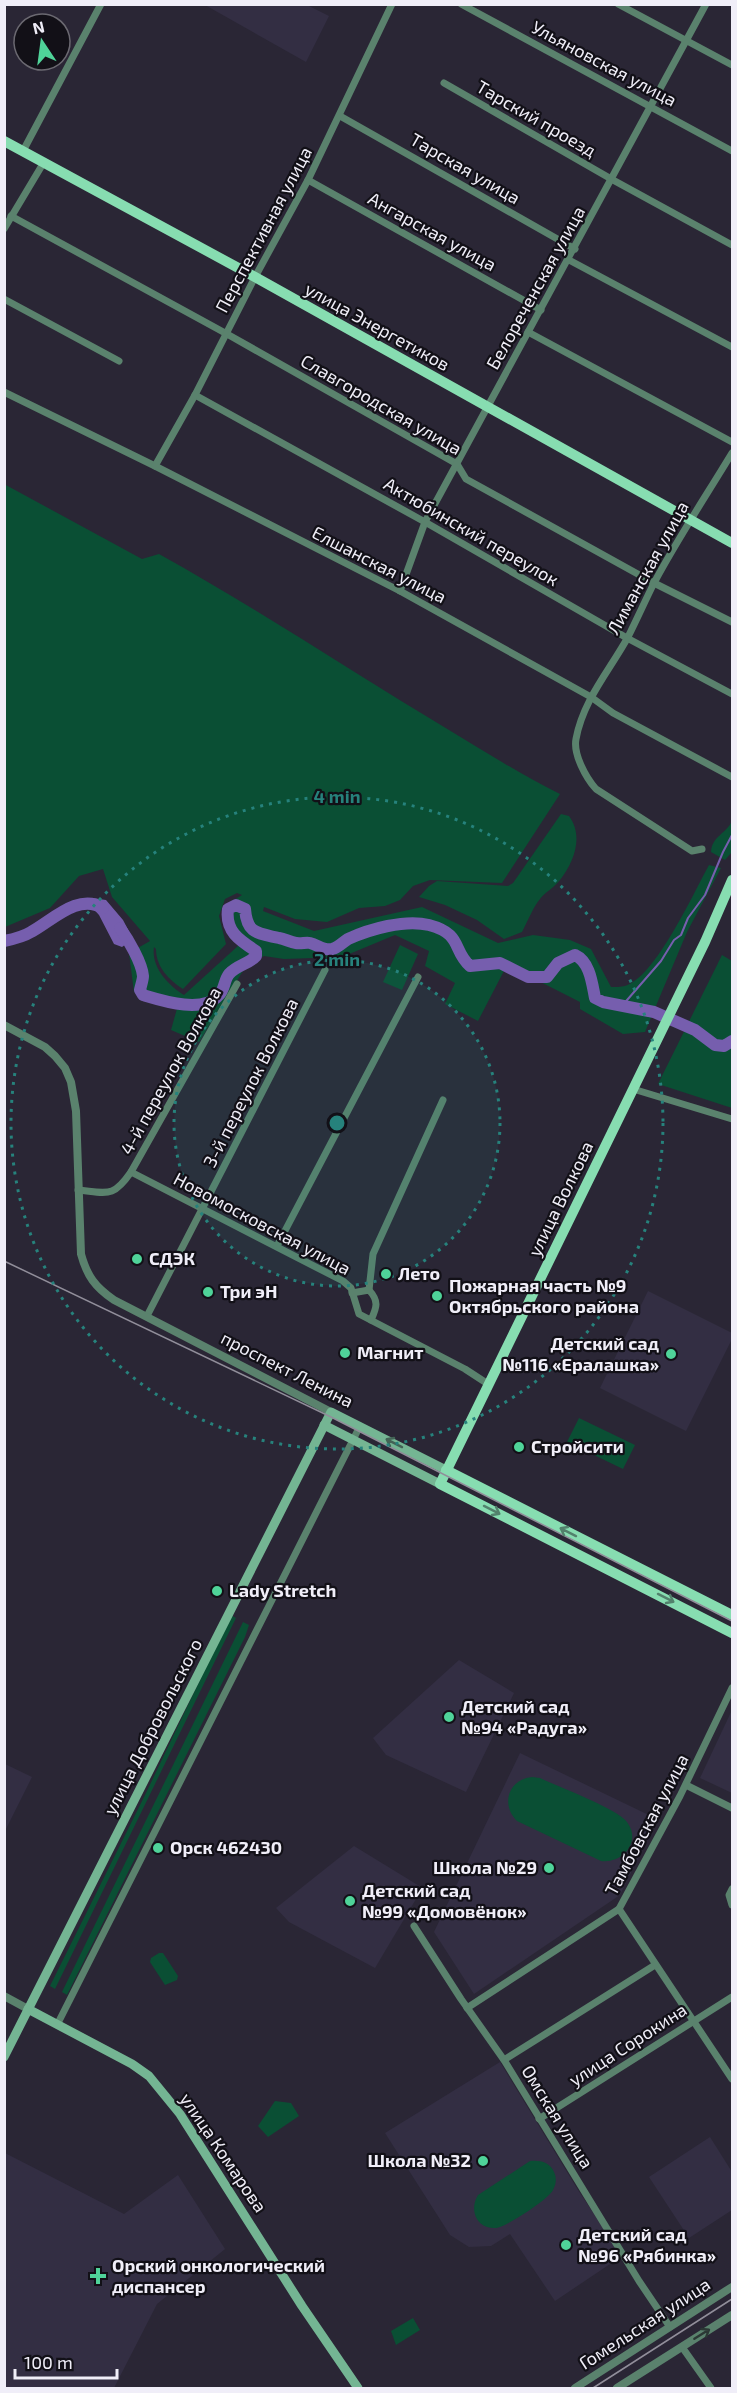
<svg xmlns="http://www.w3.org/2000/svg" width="737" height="2393" font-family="'Exo 2',sans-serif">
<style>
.built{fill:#332e43}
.green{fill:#0a4f34;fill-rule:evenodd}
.water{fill:#765eae}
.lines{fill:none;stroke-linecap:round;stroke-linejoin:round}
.stream{stroke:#765eae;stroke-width:2}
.river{stroke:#765eae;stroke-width:12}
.minor{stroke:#5a826d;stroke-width:7}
.tertiary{stroke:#5a826d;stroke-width:8}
.secondary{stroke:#74b593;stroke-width:9}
.primary{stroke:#87ddb1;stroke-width:10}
.tram{stroke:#918e9a;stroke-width:1.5}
.oneway{stroke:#436255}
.oneway2{stroke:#52816c}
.oneway3{stroke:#2b3835}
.ring{fill:none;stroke:#26827c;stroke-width:3;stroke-dasharray:3 6}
.poi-dot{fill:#4fd399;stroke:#121017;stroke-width:2}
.labels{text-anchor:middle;stroke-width:4.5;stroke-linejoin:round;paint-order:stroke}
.street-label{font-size:18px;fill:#f0eef8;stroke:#121017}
.poi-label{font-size:18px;font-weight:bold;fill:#f0eef8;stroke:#121017;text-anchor:start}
.centre{fill:#26827c;stroke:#121017;stroke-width:3}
.ring-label{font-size:18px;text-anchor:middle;font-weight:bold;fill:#26827c;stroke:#121017;stroke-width:4.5;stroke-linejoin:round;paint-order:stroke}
</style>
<rect width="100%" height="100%" fill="#2a2635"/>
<g class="built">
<path d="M205 5H307L329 16 306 62Z"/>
<path d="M648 1291 732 1333V1339L686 1431 600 1388Z"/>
<path d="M459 1660 514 1693 466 1792 386 1755 373 1738Z"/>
<path d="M732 1710V1793L700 1778Z"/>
<path d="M520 1753 657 1819 620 1895 474 1994 434 1932Z"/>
<path d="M5 1764 32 1777 5 1831Z"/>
<path d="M354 1846 421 1887 419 1894 375 1968 289 1922 276 1908Z"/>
<path d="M500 2062 578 2190 622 2256 555 2301 510 2234 491 2246 469 2247 450 2235 385 2133Z"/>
<path d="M710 2137 732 2172V2210L689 2238 649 2177Z"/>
<path d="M5 2153 124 2214 178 2175 225 2249 157 2304 114 2388H5Z"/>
</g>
<g class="green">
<path d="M4 484 142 559 159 554C258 609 352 672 449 730 485 752 522 775 560 794L502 883 430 880 413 886 400 900 385 906 359 908 327 922 295 919 264 907 263 911 314 931 422 907 498 943 533 935 570 940 591 949 611 987C615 987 621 987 625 986 655 978 694 892 709 865L721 868 687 932 645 1032 623 1034 580 1009V1002L507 965 478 1021 445 1004 455 983 425 966 429 951 395 935 342 957 284 959 264 956 246 966 199 1042 171 1030 178 1005 134 992 129 953 150 941 112 897 103 869 79 876 50 908 5 927ZM237 893 242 895 229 903 224 921 239 945 184 995C168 985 151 967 154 947L156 949C156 967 169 980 183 989L226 944 219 916 225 899Z"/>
<path d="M561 814 569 816C584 836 574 862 560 880 554 888 545 892 540 899 532 909 528 921 522 932L504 939 477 920 445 905 419 897 429 886 437 881 508 886 513 883Z"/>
<path d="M732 821V852L725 860 711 852C712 836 726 834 732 821Z"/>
<path d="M400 945 418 954 402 990 383 982Z"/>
<path d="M722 955 732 961V1108L658 1084Z"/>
<path d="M579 1418 635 1445 623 1469 567 1442Z"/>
<path d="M231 1615 236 1618 55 1989 50 1986 146 1793Z"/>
<path d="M243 1622 249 1625 245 1637 67 1995 62 1992Z"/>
<path d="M532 1777 540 1778C557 1786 618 1809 627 1822 642 1842 622 1864 601 1861L517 1821C500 1804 509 1779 532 1777Z"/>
<path d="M159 1953H163L178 1976 177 1980 165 1985 150 1962 151 1958Z"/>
<path d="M275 2101 291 2103 299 2116 268 2137 258 2126Z"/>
<path d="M530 2161C540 2160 550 2162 554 2172 557 2178 556 2185 553 2190 549 2199 505 2228 495 2228 476 2229 469 2209 478 2195Z"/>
<path d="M413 2318 420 2330 396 2345 391 2331Z"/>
</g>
<path class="water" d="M92 898 106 900 123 920 133 939 122 947 114 944 99 915 88 903Z"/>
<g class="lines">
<path class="stream" d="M621 1007 661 961 674 940 681 935 688 918 705 895 723 852 732 835"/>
<g class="river">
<path d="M120 928C128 939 142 963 143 976 143 980 141 985 140 990L143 995C163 1001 203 1014 219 995 225 989 224 980 229 974 237 965 249 964 256 956V951C239 940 225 931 228 909L236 905 245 909C247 934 257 933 279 938 285 939 290 942 296 943 301 944 306 942 310 943 318 945 324 951 332 949 338 948 343 942 348 939 370 929 405 919 429 925 463 934 452 950 470 966L500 963 528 977H547L558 963 575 955C590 962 592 983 595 998L603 1002 654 1012 695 1030 715 1045 724 1046 732 1041"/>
<path d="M4 941C14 939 23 937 31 932 53 920 78 893 103 908"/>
</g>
<g class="minor">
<path d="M461 4 732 151"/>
<path d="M618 4 732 65"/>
<path d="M444 83 613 180 732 245"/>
<path d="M340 116 575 249"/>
<path d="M23 151 101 4"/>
<path d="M308 180 541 310"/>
<path d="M11 216 227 334 457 464 466 479 654 583 732 622"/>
<path d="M4 229 44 162"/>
<path d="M569 260 732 347"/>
<path d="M4 299 119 361"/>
<path d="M528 332 732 442"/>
<path d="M4 392 155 466 400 591 591 697 613 713 732 777"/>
<path d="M195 395 425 522 627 638 732 694"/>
<path d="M155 466 195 395 255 277 308 180 392 4"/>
<path d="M400 591 425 522 706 4"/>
<path d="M702 849 692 851 596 789C586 778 573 754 576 739 583 700 610 670 628 637 637 619 645 601 654 583 678 538 706 496 732 453"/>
<path d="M633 1089 732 1119"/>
<path d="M131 1172 343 1281 351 1288 359 1314 465 1369 488 1384"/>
<path d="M78 1190C108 1193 113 1198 131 1172L237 984"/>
<path d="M277 1246 418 977"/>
<path d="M369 1290 373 1254 443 1100"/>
<path d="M352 1293 369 1290C379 1301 377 1307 371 1320"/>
<path d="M147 1316 325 970"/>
<path d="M686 1785 732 1808"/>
<path d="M732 1889 729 1895 732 1905"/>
<path d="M619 1909 732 2079"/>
<path d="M414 1926 461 1999 504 2060 639 2281 670 2327"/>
<path d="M467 2008 619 1909 680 1796 732 1688"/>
<path d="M58 2023 360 1426"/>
<path d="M504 2060 655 1965"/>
<path d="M539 2119 732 1997"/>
<path d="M682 2347 711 2388"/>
</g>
<g class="tertiary">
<path d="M4 1025 45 1047 55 1056 65 1068 71 1082 76 1111 81 1254C87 1276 95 1287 114 1300L331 1412"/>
<path d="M4 1996 28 2009"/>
<path d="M575 2388 732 2287"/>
<path d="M617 2388 732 2315"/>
</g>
<g class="secondary">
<path d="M324 1425 440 1484"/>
<path d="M28 2009 132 2064 149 2076 180 2114 302 2306 358 2388"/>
<path d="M4 2057 331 1412 446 1470"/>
</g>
<g class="primary">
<path d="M4 141 255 277 732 543"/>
<path d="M732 880 705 942 440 1484 732 1633"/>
<path d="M446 1470 732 1615"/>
</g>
<g class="tram">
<path d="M4 1261 329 1416 732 1621"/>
<path d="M593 2388 732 2299"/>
</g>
</g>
<defs><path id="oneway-shaft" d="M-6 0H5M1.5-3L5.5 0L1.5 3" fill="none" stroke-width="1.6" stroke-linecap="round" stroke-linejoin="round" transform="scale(1.5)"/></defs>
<use class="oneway" href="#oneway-shaft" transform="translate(394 1443) rotate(-153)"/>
<g class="oneway2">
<use href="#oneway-shaft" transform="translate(492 1510) rotate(27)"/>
<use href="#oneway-shaft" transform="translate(568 1532) rotate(-153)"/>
<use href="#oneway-shaft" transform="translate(666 1598) rotate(27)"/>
</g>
<use class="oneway3" href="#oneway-shaft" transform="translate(702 2334) rotate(-32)"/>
<circle cx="337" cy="1123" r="163" fill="#26827c" fill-opacity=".12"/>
<g class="ring">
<circle cx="337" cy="1123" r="163"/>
<circle cx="337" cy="1123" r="326"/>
</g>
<g class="poi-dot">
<circle cx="137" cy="1259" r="6"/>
<circle cx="386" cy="1274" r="6"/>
<circle cx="208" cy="1292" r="6"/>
<circle cx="437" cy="1296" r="6"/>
<circle cx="345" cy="1353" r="6"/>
<circle cx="671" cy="1354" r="6"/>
<circle cx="519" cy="1447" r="6"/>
<circle cx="217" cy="1591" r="6"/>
<circle cx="449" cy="1717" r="6"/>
<circle cx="158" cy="1848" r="6"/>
<circle cx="549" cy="1868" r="6"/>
<circle cx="350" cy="1901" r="6"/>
<circle cx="483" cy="2161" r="6"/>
<circle cx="566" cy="2245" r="6"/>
<path d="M95 2267h6v6h6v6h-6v6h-6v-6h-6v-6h6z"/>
</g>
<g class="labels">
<g class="street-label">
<text transform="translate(604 64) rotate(28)" y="6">Ульяновская улица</text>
<text transform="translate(536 119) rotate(30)" y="6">Тарский проезд</text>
<text transform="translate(465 169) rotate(30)" y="6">Тарская улица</text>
<text transform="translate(264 230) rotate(-62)" y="6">Перспективная улица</text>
<text transform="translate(432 232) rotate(29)" y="6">Ангарская улица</text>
<text transform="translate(536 288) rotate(-61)" y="6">Белореченская улица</text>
<text transform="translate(377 327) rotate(29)" y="6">улица Энергетиков</text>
<text transform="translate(381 405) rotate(30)" y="6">Славгородская улица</text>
<text transform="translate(471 532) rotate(30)" y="6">Актюбинский переулок</text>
<text transform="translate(379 565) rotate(27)" y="6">Елшанская улица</text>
<text transform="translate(648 568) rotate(-61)" y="6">Лиманская улица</text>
<text transform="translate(171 1071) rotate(-61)" y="6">4-й переулок Волкова</text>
<text transform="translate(251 1083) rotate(-63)" y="6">3-й переулок Волкова</text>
<text transform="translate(561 1199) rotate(-64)" y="6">улица Волкова</text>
<text transform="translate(262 1224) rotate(28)" y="6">Новомосковская улица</text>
<text transform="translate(287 1370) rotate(27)" y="6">проспект Ленина</text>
<text transform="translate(153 1727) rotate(-63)" y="6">улица Добровольского</text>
<text transform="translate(647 1825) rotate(-62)" y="6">Тамбовская улица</text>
<text transform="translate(628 2045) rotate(-33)" y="6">улица Сорокина</text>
<text transform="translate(557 2117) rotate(58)" y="6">Омская улица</text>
<text transform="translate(223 2153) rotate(56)" y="6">улица Комарова</text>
<text transform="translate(645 2324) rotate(-33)" y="6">Гомельская улица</text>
</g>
<g class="poi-label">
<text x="149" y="1265">СДЭК</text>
<text x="398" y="1280">Лето</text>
<text x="449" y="1292">Пожарная часть №9<tspan x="449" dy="21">Октябрьского района</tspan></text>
<text x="220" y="1298">Три эН</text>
<text x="659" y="1350" text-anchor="end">Детский сад<tspan x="659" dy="21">№116 «Ералашка»</tspan></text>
<text x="357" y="1359">Магнит</text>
<text x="531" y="1453">Стройсити</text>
<text x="229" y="1597">Lady Stretch</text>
<text x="461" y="1713">Детский сад<tspan x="461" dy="21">№94 «Радуга»</tspan></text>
<text x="170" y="1854">Орск 462430</text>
<text x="537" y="1874" text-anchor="end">Школа №29</text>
<text x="362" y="1897">Детский сад<tspan x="362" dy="21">№99 «Домовёнок»</tspan></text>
<text x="471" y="2167" text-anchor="end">Школа №32</text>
<text x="578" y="2241">Детский сад<tspan x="578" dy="21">№96 «Рябинка»</tspan></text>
<text x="112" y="2272">Орский онкологический<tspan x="112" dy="21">диспансер</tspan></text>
</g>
</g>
<circle cx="337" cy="1123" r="9" class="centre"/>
<g class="ring-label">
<text x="337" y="803">4 min</text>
<text x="337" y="966">2 min</text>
</g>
<rect width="737" height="2393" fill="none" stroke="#f0eef8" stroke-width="12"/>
<g transform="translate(42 42) rotate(347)"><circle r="28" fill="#121017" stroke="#6b6971" stroke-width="1.5"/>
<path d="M0-4.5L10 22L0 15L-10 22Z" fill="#4fd399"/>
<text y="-9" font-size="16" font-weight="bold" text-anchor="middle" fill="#f0eef8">N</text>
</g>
<path d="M15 2369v9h102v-9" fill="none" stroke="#f0eef8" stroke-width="3"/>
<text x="24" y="2369" font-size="18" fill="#f0eef8" stroke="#121017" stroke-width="4.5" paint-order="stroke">100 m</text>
</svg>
